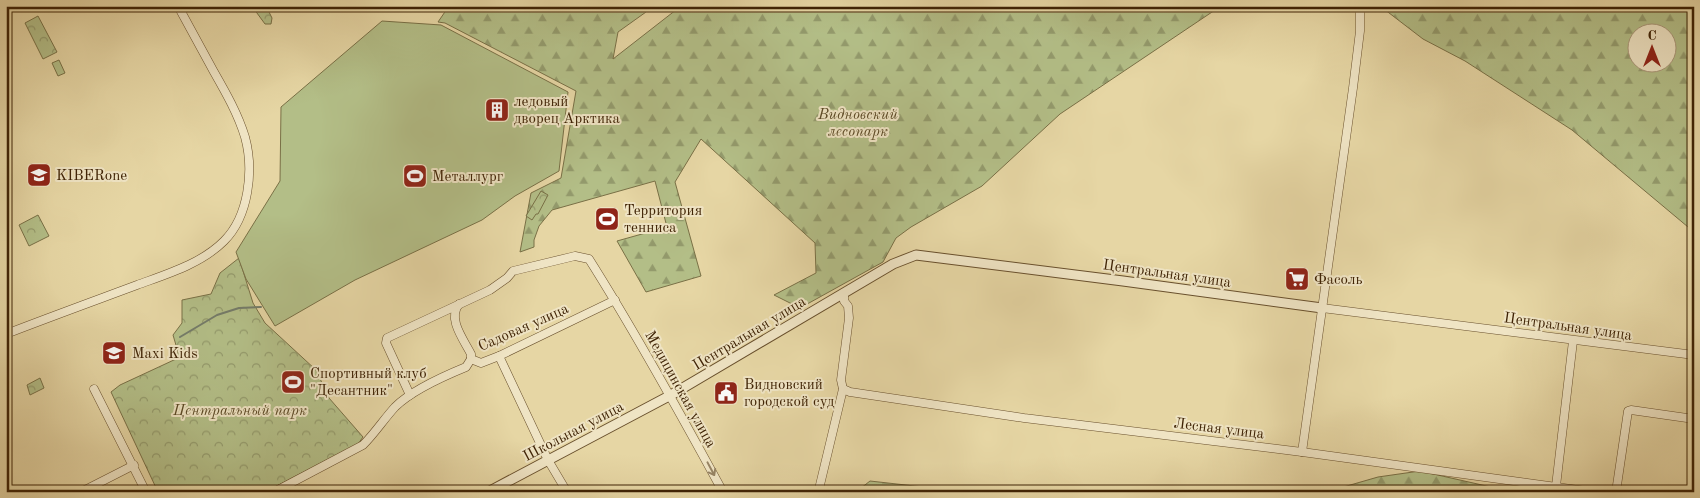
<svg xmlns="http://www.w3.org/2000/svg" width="1700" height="498" font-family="'Old Standard TT',serif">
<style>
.forest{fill:url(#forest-firs);stroke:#797046;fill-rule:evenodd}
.park{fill:url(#park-crowns);stroke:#797046}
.garden{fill:#b3be87;stroke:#797046}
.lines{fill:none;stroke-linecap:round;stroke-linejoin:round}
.stream{stroke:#747c6a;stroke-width:2}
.minor-casing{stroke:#69502d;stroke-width:9}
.tertiary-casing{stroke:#69502d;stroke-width:11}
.minor{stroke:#efe4c4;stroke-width:8}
.tertiary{stroke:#efe4c4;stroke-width:9}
.oneway{stroke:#978464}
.labels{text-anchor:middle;stroke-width:4;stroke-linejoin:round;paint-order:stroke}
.poi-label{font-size:15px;fill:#3f2305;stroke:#efe4c4;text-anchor:start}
.park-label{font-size:15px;font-style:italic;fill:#5c4a26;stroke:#efe4c4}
.street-label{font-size:15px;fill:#3f2305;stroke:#efe4c4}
</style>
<defs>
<pattern id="forest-firs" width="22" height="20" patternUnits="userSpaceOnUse" patternTransform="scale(1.25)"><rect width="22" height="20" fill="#b3be87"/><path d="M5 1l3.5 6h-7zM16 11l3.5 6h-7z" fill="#939a6c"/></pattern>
<pattern id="park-crowns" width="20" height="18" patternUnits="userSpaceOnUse" patternTransform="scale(1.25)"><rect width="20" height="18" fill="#b3be87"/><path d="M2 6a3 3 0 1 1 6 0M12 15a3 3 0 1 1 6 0" fill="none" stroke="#939a6c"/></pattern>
</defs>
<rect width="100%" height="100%" fill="#e6d6a4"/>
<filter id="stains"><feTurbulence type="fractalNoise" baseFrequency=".004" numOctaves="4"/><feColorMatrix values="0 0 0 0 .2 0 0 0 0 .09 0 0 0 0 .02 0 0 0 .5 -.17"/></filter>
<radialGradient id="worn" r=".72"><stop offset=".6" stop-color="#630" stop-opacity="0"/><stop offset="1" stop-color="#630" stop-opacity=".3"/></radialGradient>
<g class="forest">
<path d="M449 6H644L646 12 618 32 613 59 681 6H1221L1060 114 982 186 911 227 896 238 883 262 800 308 774 295 816 273 815 243 701 139 675 182 701 276 646 292 617 241 667 227 655 181 552 210 539 226 534 240V247L520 252 531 193 561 178 576 91 445 23 438 22Z"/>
<path d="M1380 6H1694V232L1572 130 1465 61 1423 39ZM1638 32H1668V62H1638Z"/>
<path d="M1420 471 1513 492H1326L1378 477Z"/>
<path d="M870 481 968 492H856Z"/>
</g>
<g class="park">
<path d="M254 6H266L272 18 271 24H265L254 9Z"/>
<path d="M38 16 57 52 43 59 25 23Z"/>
<path d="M541 191 548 195 538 214H536L532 220 526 216Z"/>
<path d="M38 215 49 236 29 246 19 225Z"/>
<path d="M239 258 253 303 265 323 316 370 329 398 363 437 358 444 265 492H158L111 392 120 385 176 359 178 352 173 335 182 323V300L211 294 220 273Z"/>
<path d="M40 378 44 388 30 395 27 385Z"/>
</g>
<g class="garden">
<path d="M382 21 441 25 568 92 559 171 515 196 482 220 355 280 275 326 246 279 236 252 280 181 281 107Z"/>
<path d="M59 60 65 73 58 76 52 63Z"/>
</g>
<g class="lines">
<path class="stream" d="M180 337 217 315 239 308 261 307"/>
<defs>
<g id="minor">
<path d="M459 304C447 319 464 340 471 354V359"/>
<path d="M1322 308 1694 355"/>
<path d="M6 334C50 317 94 301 137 285 167 274 201 264 224 241 249 216 254 170 245 137 238 114 226 93 214 72 202 50 190 28 178 6"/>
<path d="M499 356 548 460 567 492"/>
<path d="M94 389 146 492"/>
<path d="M843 389 850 392 1024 418 1302 452 1593 492"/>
<path d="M410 395 386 343 387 338 490 290 507 278 513 271 575 256 589 259C637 335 680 413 723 492"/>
<path d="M1302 452 1353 88 1360 31V6"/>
<path d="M1556 486 1573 341"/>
<path d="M819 489 843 389 841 380 849 318 848 306 844 301V293"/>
<path d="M81 492 134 465"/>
<path d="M274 492 363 445C375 433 384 419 395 407 412 390 444 376 466 367L471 359 481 363 499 356 615 300"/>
<path d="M1616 492 1628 411 1631 410 1694 419"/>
</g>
<path id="tertiary" d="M488 492 671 395 893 264 916 255 1123 281 1322 308"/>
</defs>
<use href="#minor" class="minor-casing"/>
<use href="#tertiary" class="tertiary-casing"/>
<use href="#minor" class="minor"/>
<use href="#tertiary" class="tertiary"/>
</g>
<defs><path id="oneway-shaft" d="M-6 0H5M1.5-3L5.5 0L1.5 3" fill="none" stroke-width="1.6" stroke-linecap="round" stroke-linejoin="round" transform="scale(1.25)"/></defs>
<use class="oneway" href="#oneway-shaft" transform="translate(711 469) rotate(62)"/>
<defs>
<symbol id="building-square" viewBox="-11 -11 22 22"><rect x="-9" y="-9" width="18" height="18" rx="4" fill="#8f2418" stroke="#efe4c4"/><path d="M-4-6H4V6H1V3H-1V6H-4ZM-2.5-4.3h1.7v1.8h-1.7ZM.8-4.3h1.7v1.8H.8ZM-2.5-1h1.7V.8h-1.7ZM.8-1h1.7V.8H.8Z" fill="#fff"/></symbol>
<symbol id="school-square" viewBox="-11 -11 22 22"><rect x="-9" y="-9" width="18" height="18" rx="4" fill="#8f2418" stroke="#efe4c4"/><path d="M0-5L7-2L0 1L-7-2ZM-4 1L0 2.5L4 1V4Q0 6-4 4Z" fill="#fff"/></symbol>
<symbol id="stadium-square" viewBox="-11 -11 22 22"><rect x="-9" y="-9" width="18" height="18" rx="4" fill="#8f2418" stroke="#efe4c4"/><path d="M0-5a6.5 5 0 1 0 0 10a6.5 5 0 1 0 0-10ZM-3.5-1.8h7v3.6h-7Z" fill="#fff"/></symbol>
<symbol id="supermarket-square" viewBox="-11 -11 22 22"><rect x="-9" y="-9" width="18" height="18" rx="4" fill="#8f2418" stroke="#efe4c4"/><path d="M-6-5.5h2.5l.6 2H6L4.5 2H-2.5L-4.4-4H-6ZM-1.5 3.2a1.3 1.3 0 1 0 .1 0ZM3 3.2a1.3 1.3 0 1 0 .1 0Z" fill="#fff"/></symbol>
<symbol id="civic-square" viewBox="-11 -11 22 22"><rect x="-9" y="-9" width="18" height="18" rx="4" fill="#8f2418" stroke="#efe4c4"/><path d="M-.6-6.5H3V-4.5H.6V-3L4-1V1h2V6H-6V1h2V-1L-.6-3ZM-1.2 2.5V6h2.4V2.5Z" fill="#fff"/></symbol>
</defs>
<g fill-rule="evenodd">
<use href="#building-square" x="483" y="96" width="28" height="28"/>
<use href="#school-square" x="25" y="161" width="28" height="28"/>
<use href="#stadium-square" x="401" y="162" width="28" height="28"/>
<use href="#stadium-square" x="593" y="205" width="28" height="28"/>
<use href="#supermarket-square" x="1283" y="265" width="28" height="28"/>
<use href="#school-square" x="100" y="339" width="28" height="28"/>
<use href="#stadium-square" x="279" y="368" width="28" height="28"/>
<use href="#civic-square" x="712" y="379" width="28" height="28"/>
</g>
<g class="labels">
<g class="poi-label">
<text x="514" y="106">ледовый<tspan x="514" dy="17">дворец Арктика</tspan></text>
<text x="56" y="180">KIBERone</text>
<text x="432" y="181">Металлург</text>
<text x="624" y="215">Территория<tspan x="624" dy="17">тенниса</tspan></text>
<text x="1314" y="284">Фасоль</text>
<text x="132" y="358">Maxi Kids</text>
<text x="310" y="378">Спортивный клуб<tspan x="310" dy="17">"Десантник"</tspan></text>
<text x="744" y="389">Видновский<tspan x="744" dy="17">городской суд</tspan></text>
</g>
<g class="park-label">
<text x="858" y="119">Видновский<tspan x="858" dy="17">лесопарк</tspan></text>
<text x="240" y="415">Центральный парк</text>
</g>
<g class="street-label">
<text transform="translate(1167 273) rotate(8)" y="5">Центральная улица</text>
<text transform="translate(1568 326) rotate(8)" y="5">Центральная улица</text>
<text transform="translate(523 327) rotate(-24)" y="5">Садовая улица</text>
<text transform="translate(749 333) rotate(-31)" y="5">Центральная улица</text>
<text transform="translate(681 389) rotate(61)" y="5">Медицинская улица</text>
<text transform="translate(1219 428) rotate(7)" y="5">Лесная улица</text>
<text transform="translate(573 431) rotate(-28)" y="5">Школьная улица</text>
</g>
</g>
<rect width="1700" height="498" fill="none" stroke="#e6d6a4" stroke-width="25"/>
<rect x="8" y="8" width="1685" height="483" fill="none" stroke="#3f2305" stroke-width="2.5"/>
<rect x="12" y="12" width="1675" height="473" fill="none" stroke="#3f2305"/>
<g transform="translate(1652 48)"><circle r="24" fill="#efe4c4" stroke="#a99778"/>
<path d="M0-4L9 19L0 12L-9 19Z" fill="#8f2418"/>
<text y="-8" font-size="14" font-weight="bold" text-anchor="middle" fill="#3f2305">С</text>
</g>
<rect width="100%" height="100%" filter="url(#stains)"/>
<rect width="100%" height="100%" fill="url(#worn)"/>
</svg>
